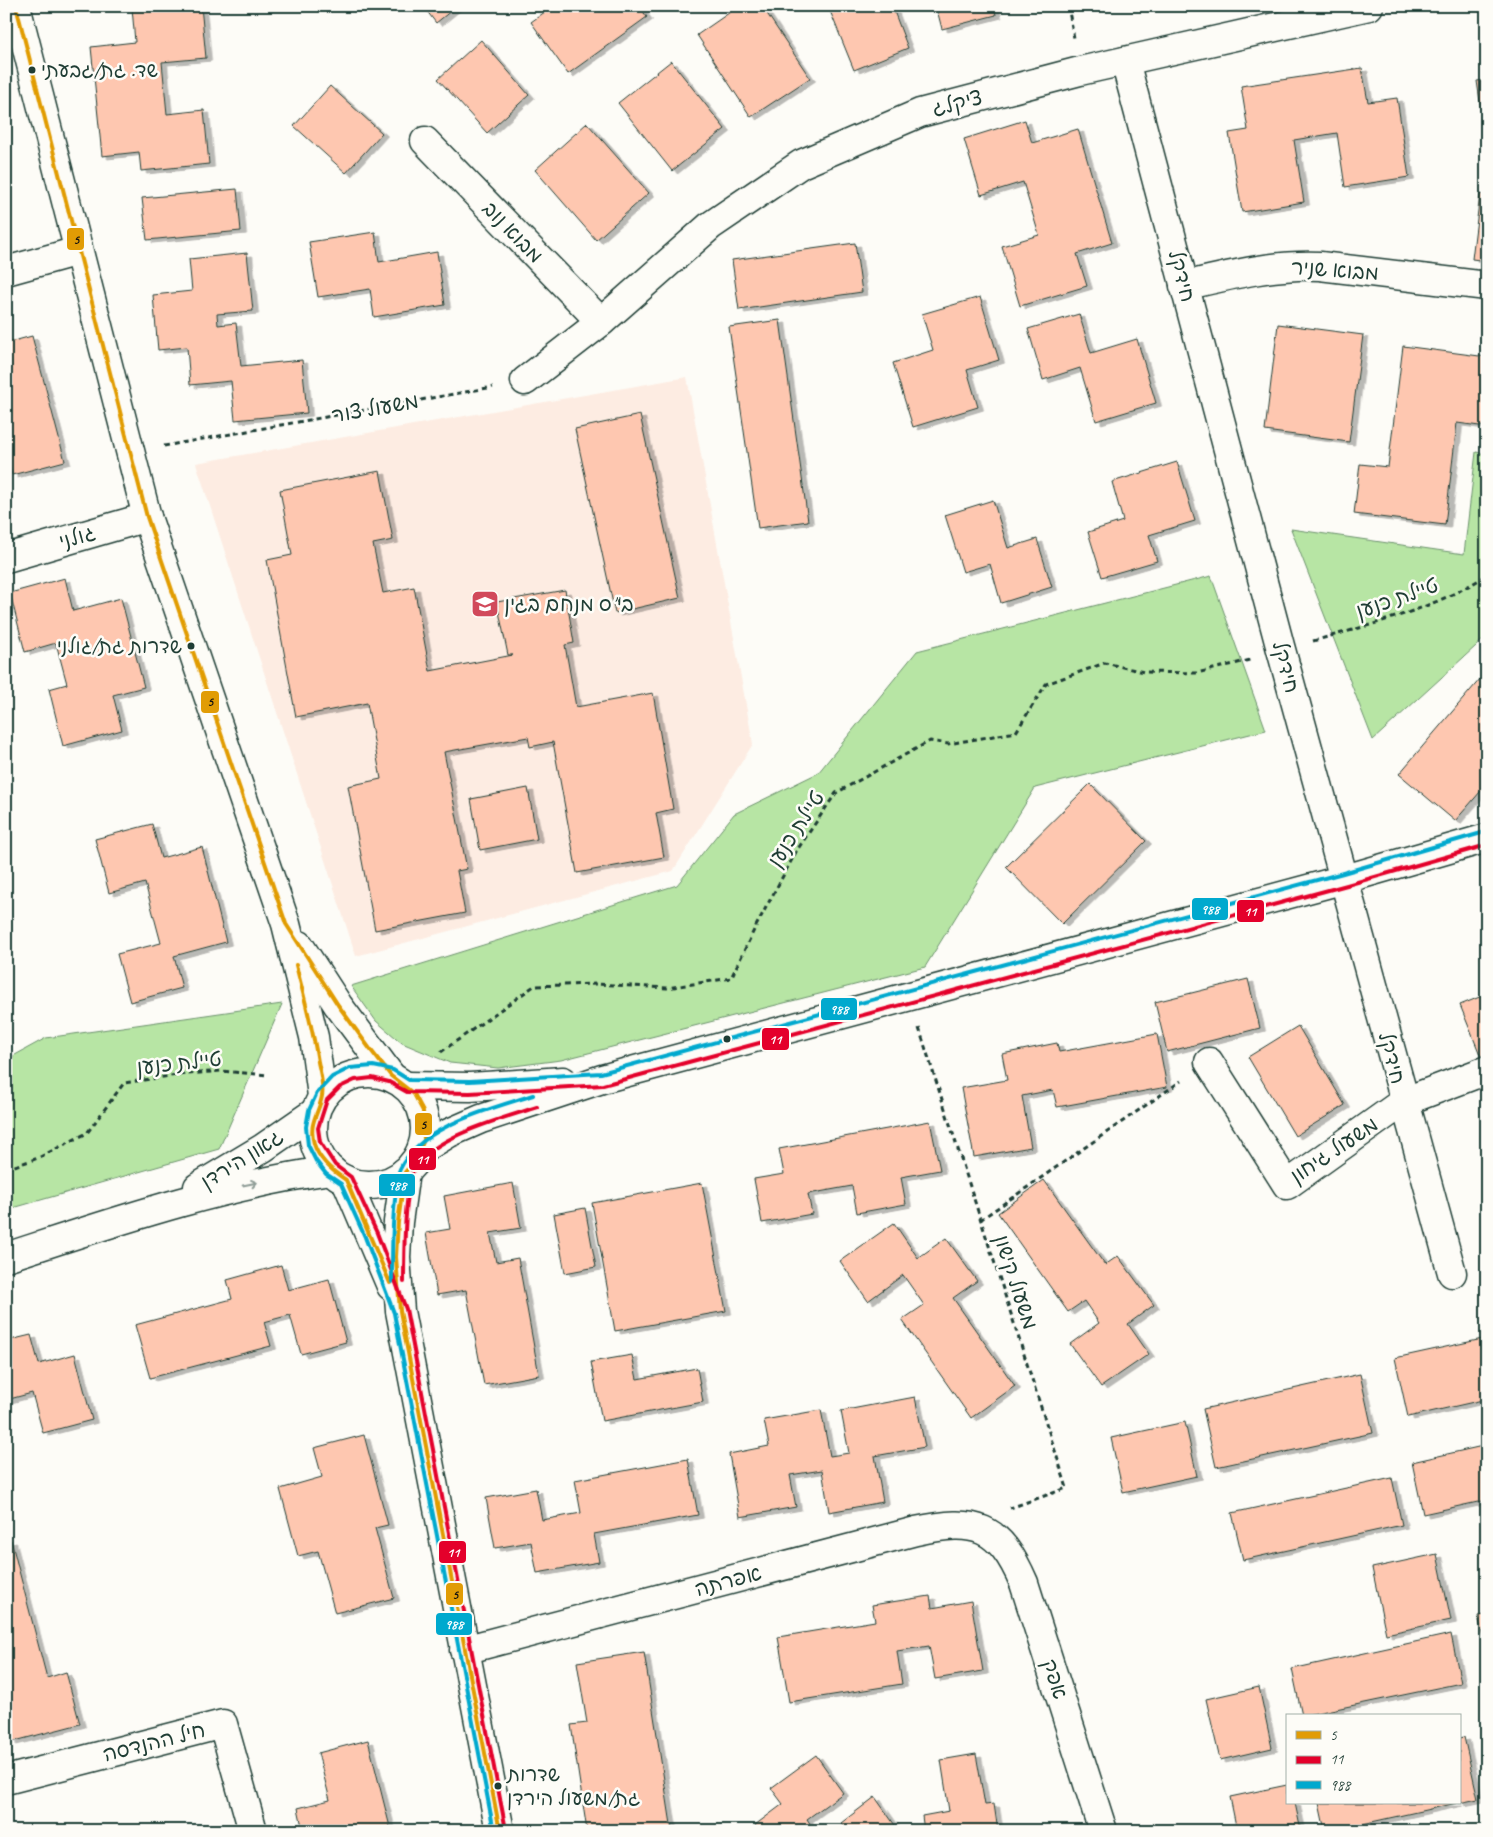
<svg xmlns="http://www.w3.org/2000/svg" width="1493" height="1837" font-family="Caveat,'Playpen Sans Hebrew',sans-serif">
<style>
.built{fill:#fdece2}
.green{fill:#b7e5a4;stroke:#6b916c}
.building{fill:#fec7b0;stroke:#1f3d34;filter:url(#shadow)}
.lines{fill:none;stroke-linecap:round;stroke-linejoin:round}
.street-casing{stroke:#1f3d34;stroke-width:31}
.secondary-casing{stroke:#1f3d34;stroke-width:31}
.path{stroke:#1f3d34;stroke-width:3;stroke-dasharray:5 4;stroke-linecap:butt}
.street{stroke:#fdfcf7;stroke-width:28}
.secondary{stroke:#fdfcf7;stroke-width:28}
.bus-1-casing{stroke:#fdfcf7;stroke-width:8}
.bus-2-casing{stroke:#fdfcf7;stroke-width:8}
.bus-3-casing{stroke:#fdfcf7;stroke-width:8}
.bus-1{stroke:#e19c05;stroke-width:4}
.bus-2{stroke:#e4002b;stroke-width:4}
.bus-3{stroke:#00a9ce;stroke-width:4}
.oneway{stroke:#8e9c96}
.bus-dot{fill:#1f3d34;stroke:#fdfcf7;stroke-width:2}
.labels{text-anchor:middle;stroke-width:5;stroke-linejoin:round;paint-order:stroke}
.bus-label{font-size:20px;fill:#1f3d34;stroke:#fdfcf7;text-anchor:start}
.street-label{font-size:21px;fill:#1f3d34;stroke:#fdfcf7}
.poi-label{font-size:21px;fill:#1f3d34;stroke:#fdfcf7;text-anchor:start}
.line-badge{stroke:#fdfcf7;stroke-width:2}
.badge-label{font-size:14px;text-anchor:middle;font-weight:bold;fill:#fff}
.pale-badge-label{font-size:14px;text-anchor:middle;font-weight:bold;fill:#111}
</style>
<defs>
<filter id="shadow"><feDropShadow dx="5.5" dy="3" stdDeviation="0" flood-color="#0004"/></filter>
</defs>
<rect width="100%" height="100%" fill="#fdfcf7"/>
<filter id="ink" filterUnits="userSpaceOnUse"><feTurbulence type="fractalNoise" baseFrequency=".02" numOctaves="2"/><feDisplacementMap in="SourceGraphic" scale="10" xChannelSelector="R" yChannelSelector="G"/><feConvolveMatrix kernelMatrix="1 2 1 2 8 2 1 2 1" color-interpolation-filters="sRGB"/></filter>
<g filter="url(#ink)">
<path class="built" d="M687 377 753 744 673 871 356 956 196 463Z"/>
<g class="green">
<path d="M1476 452 1487 454V636L1373 740 1291 529 1464 554Z"/>
<path d="M1211 576 1266 730 1035 788 925 967 561 1060 498 1068 450 1063 402 1043 376 1021 351 986 677 885 734 814 818 773 917 651Z"/>
<path d="M282 1004 219 1149 6 1210V1060L46 1038Z"/>
</g>
<g class="building">
<path d="M147 6H201L206 58 162 62 167 114 204 110 209 164 141 171 139 152 102 156 91 47 135 42 132 8Z"/>
<path d="M423 6H457L436 23Z"/>
<path d="M553 6H639L647 17 568 74 531 22Z"/>
<path d="M739 6H762L810 78 751 117 697 35Z"/>
<path d="M828 6H892L908 48 854 70Z"/>
<path d="M936 6H994L996 15 942 29Z"/>
<path d="M481 40 529 95 487 133 438 79Z"/>
<path d="M671 61 725 129 672 171 618 103Z"/>
<path d="M1362 68 1368 102 1397 98 1409 177 1345 187 1337 133 1294 140 1304 202 1242 212 1229 133 1248 130 1241 86Z"/>
<path d="M1487 80V143H1486L1477 81Z"/>
<path d="M330 86 382 133 346 173 294 126Z"/>
<path d="M1025 120 1032 143 1078 129 1112 243 1077 254 1087 286 1020 306 1002 246 1039 235 1023 182 981 195 964 139Z"/>
<path d="M587 123 649 193 596 240 535 170Z"/>
<path d="M237 189 241 231 147 240 142 198Z"/>
<path d="M1480 194 1487 195V261L1472 259Z"/>
<path d="M375 232 379 262 437 252 445 305 374 317 370 289 318 297 309 242Z"/>
<path d="M855 243 862 292 739 310 732 260Z"/>
<path d="M247 253 253 311 217 314 218 325 236 323 241 366 302 360 307 413 235 420 231 381 190 385 187 347 158 350 153 295 192 291 189 259Z"/>
<path d="M980 297 999 360 967 370 978 407 913 427 893 363 933 350 922 314Z"/>
<path d="M1079 314 1091 353 1137 339 1156 403 1096 421 1080 368 1043 380 1028 329Z"/>
<path d="M780 320 808 521 758 528 729 327Z"/>
<path d="M1278 324 1363 335 1349 442 1265 431Z"/>
<path d="M32 336 65 461 12 475 6 455V343Z"/>
<path d="M1403 346 1487 357V427L1457 423 1445 525 1354 514 1360 464 1388 467Z"/>
<path d="M640 415 680 598 615 613 575 429Z"/>
<path d="M1177 462 1195 521 1149 535 1157 561 1102 577 1088 532 1123 521 1112 482Z"/>
<path d="M380 471 393 540 373 544 383 593 414 587 430 671 513 655H508L497 602 565 590 574 643 565 645 576 707 653 693 673 809 656 813 664 857 577 873 553 742 530 747 528 737 444 752 467 869 457 871 465 913 375 930 348 786 381 779 367 703 296 717 267 560 292 555 280 490Z"/>
<path d="M993 500 1008 548 1037 539 1052 587 1001 603 990 564 963 572 945 515Z"/>
<path d="M65 578 73 611 121 598 144 687 113 695 122 730 63 746 49 689 67 684 56 643 25 652 10 593Z"/>
<path d="M1487 671V784L1455 821 1399 774Z"/>
<path d="M1090 784 1146 841 1062 924 1006 867Z"/>
<path d="M528 788 537 839 480 850 471 799Z"/>
<path d="M152 824 161 858 202 847 226 942 174 956 182 988 130 1002 117 954 161 943 145 883 109 893 95 839Z"/>
<path d="M1248 979 1260 1028 1167 1052 1155 1002Z"/>
<path d="M1487 994V1060L1483 1062 1460 1005Z"/>
<path d="M1298 1026 1345 1105 1295 1136 1248 1057Z"/>
<path d="M1157 1034 1167 1087 1057 1107 1053 1090 1022 1096 1031 1147 974 1157 961 1088 1007 1080 1002 1054 1057 1043 1059 1052Z"/>
<path d="M930 1121 940 1170 901 1177 906 1204 857 1213 852 1186 808 1194 812 1214 762 1223 754 1179 784 1174 779 1149Z"/>
<path d="M1044 1180 1105 1265 1118 1256 1154 1305 1128 1324 1149 1354 1101 1387 1070 1344 1099 1323 1084 1301 1068 1312 998 1213Z"/>
<path d="M513 1183 521 1228 490 1233 496 1262 518 1258 539 1375 484 1385 466 1290 437 1295 426 1233 450 1229 444 1196Z"/>
<path d="M702 1183 726 1311 615 1331 592 1203Z"/>
<path d="M585 1208 596 1267 565 1273 554 1214Z"/>
<path d="M894 1223 918 1258 946 1238 977 1281 953 1298 1015 1386 971 1418 902 1320 924 1305 903 1275 868 1301 840 1261Z"/>
<path d="M281 1265 288 1290 329 1279 346 1342 301 1354 290 1315 264 1322 271 1346 150 1378 135 1325 232 1299 227 1280Z"/>
<path d="M31 1335 39 1364 75 1354 92 1420 43 1433 32 1393 6 1400V1341Z"/>
<path d="M1487 1338V1399L1408 1417 1395 1358Z"/>
<path d="M632 1355 637 1379 697 1368 703 1402 602 1421 591 1362Z"/>
<path d="M1360 1374 1373 1433 1216 1467 1203 1409Z"/>
<path d="M915 1397 925 1447 875 1456 883 1502 829 1512 822 1470 790 1475 796 1507 740 1517 729 1454 769 1446 764 1420 821 1410 830 1456 849 1453 841 1411Z"/>
<path d="M1185 1422 1197 1476 1123 1492 1111 1438Z"/>
<path d="M364 1435 388 1525 375 1528 394 1598 335 1613 318 1551 298 1556 280 1489 322 1477 314 1448Z"/>
<path d="M1487 1445V1500L1423 1514 1412 1462Z"/>
<path d="M688 1459 698 1515 594 1534 599 1562 537 1573 531 1542 495 1548 486 1498 536 1489 542 1520 581 1513 575 1480Z"/>
<path d="M1392 1478 1402 1525 1243 1560 1232 1513Z"/>
<path d="M11 1540 47 1678 66 1672 80 1724 11 1742 6 1725V1541Z"/>
<path d="M1437 1554 1451 1620 1386 1634 1372 1568Z"/>
<path d="M930 1596 932 1608 971 1601 983 1671 935 1679 929 1646 897 1651 902 1684 789 1702 778 1637 875 1621 872 1605Z"/>
<path d="M1487 1614V1656L1478 1616Z"/>
<path d="M1451 1634 1461 1683 1302 1716 1292 1669Z"/>
<path d="M644 1652 672 1831H587L571 1725 587 1723 577 1662Z"/>
<path d="M1259 1687 1272 1748 1220 1760 1206 1699Z"/>
<path d="M1464 1737 1478 1799 1459 1803V1738Z"/>
<path d="M368 1740 391 1831H303L298 1808 330 1800 318 1753Z"/>
<path d="M976 1754 985 1805 994 1804 998 1831H924L922 1816 949 1811 941 1760Z"/>
<path d="M816 1755 843 1793 807 1819 815 1831H760L755 1825 783 1804 771 1788Z"/>
<path d="M1287 1785V1803H1295L1301 1831H1237L1230 1797Z"/>
<path d="M875 1797 899 1831H847L841 1823Z"/>
<path d="M1319 1803H1457L1331 1831H1325Z"/>
</g>
<g class="lines">
<defs>
<g id="street">
<path d="M1125 61 1280 646 1452 1273"/>
<path d="M425 141 601 322"/>
<path d="M6 271 78 251"/>
<path d="M1184 286C1230 275 1273 264 1320 266L1487 286"/>
<path d="M525 381 601 322 710 226 801 164 920 113 1080 71 1369 6"/>
<path d="M6 558 147 517"/>
<path d="M1209 1062 1287 1185 1403 1102 1487 1070"/>
<path d="M407 1086 470 1087 563 1081"/>
<path d="M421 1150 449 1133 481 1119 602 1079 1345 879 1487 838"/>
<path d="M198 1187 263 1148 315 1112"/>
<path d="M6 1257C114 1222 218 1186 331 1170"/>
<path d="M464 1650 916 1531C976 1518 999 1525 1024 1583L1103 1831"/>
<path d="M6 1780 223 1724 253 1831"/>
</g>
<g id="secondary">
<path d="M16 6 147 517 286 924 314 1037 322 1096"/>
<path d="M299 945 338 1005 391 1076"/>
<circle cx="369" cy="1129" r="56"/>
<path d="M405 1172 398 1222 396 1257 400 1311 500 1831"/>
<path d="M346 1180 391 1286"/>
</g>
</defs>
<use href="#street" class="street-casing"/>
<use href="#secondary" class="secondary-casing"/>
<g class="path">
<path d="M1068 6 1074 38"/>
<path d="M164 446 493 387"/>
<path d="M1313 641C1374 624 1434 609 1487 575"/>
<path d="M919 1028 1067 1488 1010 1508"/>
<path d="M441 1052 534 986 596 984 667 988 731 978 756 926 797 850 836 793 930 741 948 744 1016 732 1046 684 1105 663 1144 672 1197 673 1250 660"/>
<path d="M6 1169 38 1158 87 1133 124 1083 177 1075 221 1071 268 1075"/>
<path d="M980 1220 1181 1081"/>
</g>
<use href="#street" class="street"/>
<use href="#secondary" class="secondary"/>
<defs>
<g id="bus-1">
<path d="M16 6 147 517 286 924 338 1005 370 1049 391 1076 414 1094 423 1111 424 1140 414 1162 405 1172 398 1222 396 1257 400 1311 500 1831"/>
<path d="M296 965C304 997 313 1029 318 1062 320 1072 324 1085 322 1096 319 1114 308 1122 314 1144 319 1160 332 1171 346 1180L390 1283"/>
</g>
<g id="bus-2">
<path d="M404 1282C404 1252 404 1223 408 1194 409 1188 409 1180 411 1175 426 1137 502 1119 537 1107"/>
<path d="M506 1830 406 1309 377 1233 351 1177 335 1165 320 1142 318 1128 327 1100 340 1087 355 1080 372 1078 389 1082 407 1092 470 1093 603 1085 1347 885 1487 845"/>
</g>
<g id="bus-3">
<path d="M392 1282C392 1251 392 1222 396 1191 397 1184 397 1175 400 1169 421 1125 491 1109 533 1095"/>
<path d="M494 1831 394 1313 365 1237 341 1184 326 1174 316 1161 308 1145 306 1127 309 1110 317 1093 332 1077 350 1068 373 1066 393 1070 409 1080 470 1081 601 1073 1343 873 1485 832"/>
</g>
</defs>
<use href="#bus-1" class="bus-1-casing"/>
<use href="#bus-2" class="bus-2-casing"/>
<use href="#bus-3" class="bus-3-casing"/>
<use href="#bus-1" class="bus-1"/>
<use href="#bus-2" class="bus-2"/>
<use href="#bus-3" class="bus-3"/>
</g>
<defs><path id="oneway-shaft" d="M-6 0H5M1.5-3L5.5 0L1.5 3" fill="none" stroke-width="1.6" stroke-linecap="round" stroke-linejoin="round" transform="scale(1.25)"/></defs>
<use class="oneway" href="#oneway-shaft" transform="translate(250 1184) rotate(-12)"/>
</g>
<defs>
<symbol id="school-square" viewBox="-11 -11 22 22"><rect x="-9" y="-9" width="18" height="18" rx="4" fill="#d1495b" stroke="#fdfcf7"/><path d="M0-5L7-2L0 1L-7-2ZM-4 1L0 2.5L4 1V4Q0 6-4 4Z" fill="#fff"/></symbol>
</defs>
<g fill-rule="evenodd">
<use href="#school-square" x="469" y="588" width="32" height="32"/>
</g>
<g class="bus-dot">
<circle cx="32" cy="70" r="4.5"/>
<circle cx="191" cy="646" r="4.5"/>
<circle cx="727" cy="1039" r="4.5"/>
<circle cx="498" cy="1786" r="4.5"/>
</g>
<g class="labels">
<g class="bus-label">
<text x="41" y="77">שד. גת/גבעתי</text>
<text x="182" y="653" text-anchor="end">שדרות גת/גולני</text>
<text x="507" y="1781">שדרות<tspan x="507" dy="24">גת/משעול הירדן</tspan></text>
</g>
<g class="street-label">
<text transform="translate(957 103) rotate(-15)" y="7">ציקלג</text>
<text transform="translate(513 232) rotate(46)" y="7">מבוא נוב</text>
<text transform="translate(1335 270) rotate(4)" y="7">מבוא שניר</text>
<text transform="translate(1182 276) rotate(75)" y="7">חידקל</text>
<text transform="translate(375 408) rotate(-10)" y="7">משעול צור</text>
<text transform="translate(77 537) rotate(-16)" y="7">גולני</text>
<text transform="translate(1397 598) rotate(-19)" y="7">טיילת כנען</text>
<text transform="translate(1286 667) rotate(75)" y="7">חידקל</text>
<text transform="translate(796 829) rotate(-57)" y="7">טיילת כנען</text>
<text transform="translate(1392 1058) rotate(75)" y="7">חידקל</text>
<text transform="translate(179 1063) rotate(-6)" y="7">טיילת כנען</text>
<text transform="translate(1334 1150) rotate(-34)" y="7">משעול גיחון</text>
<text transform="translate(242 1159) rotate(-32)" y="7">גאון הירדן</text>
<text transform="translate(1016 1282) rotate(72)" y="7">משעול קישון</text>
<text transform="translate(728 1581) rotate(-15)" y="7">אפרתה</text>
<text transform="translate(1055 1679) rotate(72)" y="7">אפק</text>
<text transform="translate(154 1742) rotate(-14)" y="7">חיל ההנדסה</text>
</g>
<g class="poi-label">
<text x="504" y="611">בי"ס מנחם בגין</text>
</g>
</g>
<g class="line-badge">
<rect x="66" y="227" width="19" height="24" rx="5" fill="#e19c05"/>
<rect x="200" y="690" width="20" height="24" rx="5" fill="#e19c05"/>
<rect x="1191" y="897" width="38" height="24" rx="5" fill="#00a9ce"/>
<rect x="1236" y="899" width="29" height="24" rx="5" fill="#e4002b"/>
<rect x="820" y="997" width="38" height="24" rx="5" fill="#00a9ce"/>
<rect x="761" y="1027" width="29" height="24" rx="5" fill="#e4002b"/>
<rect x="414" y="1112" width="19" height="24" rx="5" fill="#e19c05"/>
<rect x="408" y="1147" width="29" height="24" rx="5" fill="#e4002b"/>
<rect x="378" y="1173" width="38" height="24" rx="5" fill="#00a9ce"/>
<rect x="438" y="1540" width="29" height="24" rx="5" fill="#e4002b"/>
<rect x="445" y="1582" width="19" height="24" rx="5" fill="#e19c05"/>
<rect x="435" y="1612" width="38" height="24" rx="5" fill="#00a9ce"/>
</g>
<g class="badge-label">
<text x="1210" y="914">988</text>
<text x="1250" y="916">11</text>
<text x="839" y="1014">988</text>
<text x="775" y="1044">11</text>
<text x="422" y="1164">11</text>
<text x="397" y="1190">988</text>
<text x="453" y="1557">11</text>
<text x="454" y="1629">988</text>
</g>
<g class="pale-badge-label">
<text x="76" y="244">5</text>
<text x="210" y="706">5</text>
<text x="423" y="1129">5</text>
<text x="455" y="1599">5</text>
</g>
<rect width="1493" height="1837" fill="none" stroke="#fdfcf7" stroke-width="25"/>
<rect x="12" y="12" width="1468" height="1812" fill="none" stroke="#1f3d34" stroke-width="2" filter="url(#ink)"/>
<rect x="1286" y="1714" width="175" height="90" fill="#fdfcf7" stroke="#a4b0a9"/>
<rect x="1296" y="1731" width="25" height="8" fill="#e19c05" stroke="#a4b0a9"/>
<text x="1330" y="1740" font-size="15" fill="#1f3d34">5</text>
<rect x="1296" y="1756" width="25" height="8" fill="#e4002b" stroke="#a4b0a9"/>
<text x="1330" y="1764" font-size="15" fill="#1f3d34">11</text>
<rect x="1296" y="1781" width="25" height="8" fill="#00a9ce" stroke="#a4b0a9"/>
<text x="1330" y="1790" font-size="15" fill="#1f3d34">988</text>
</svg>
